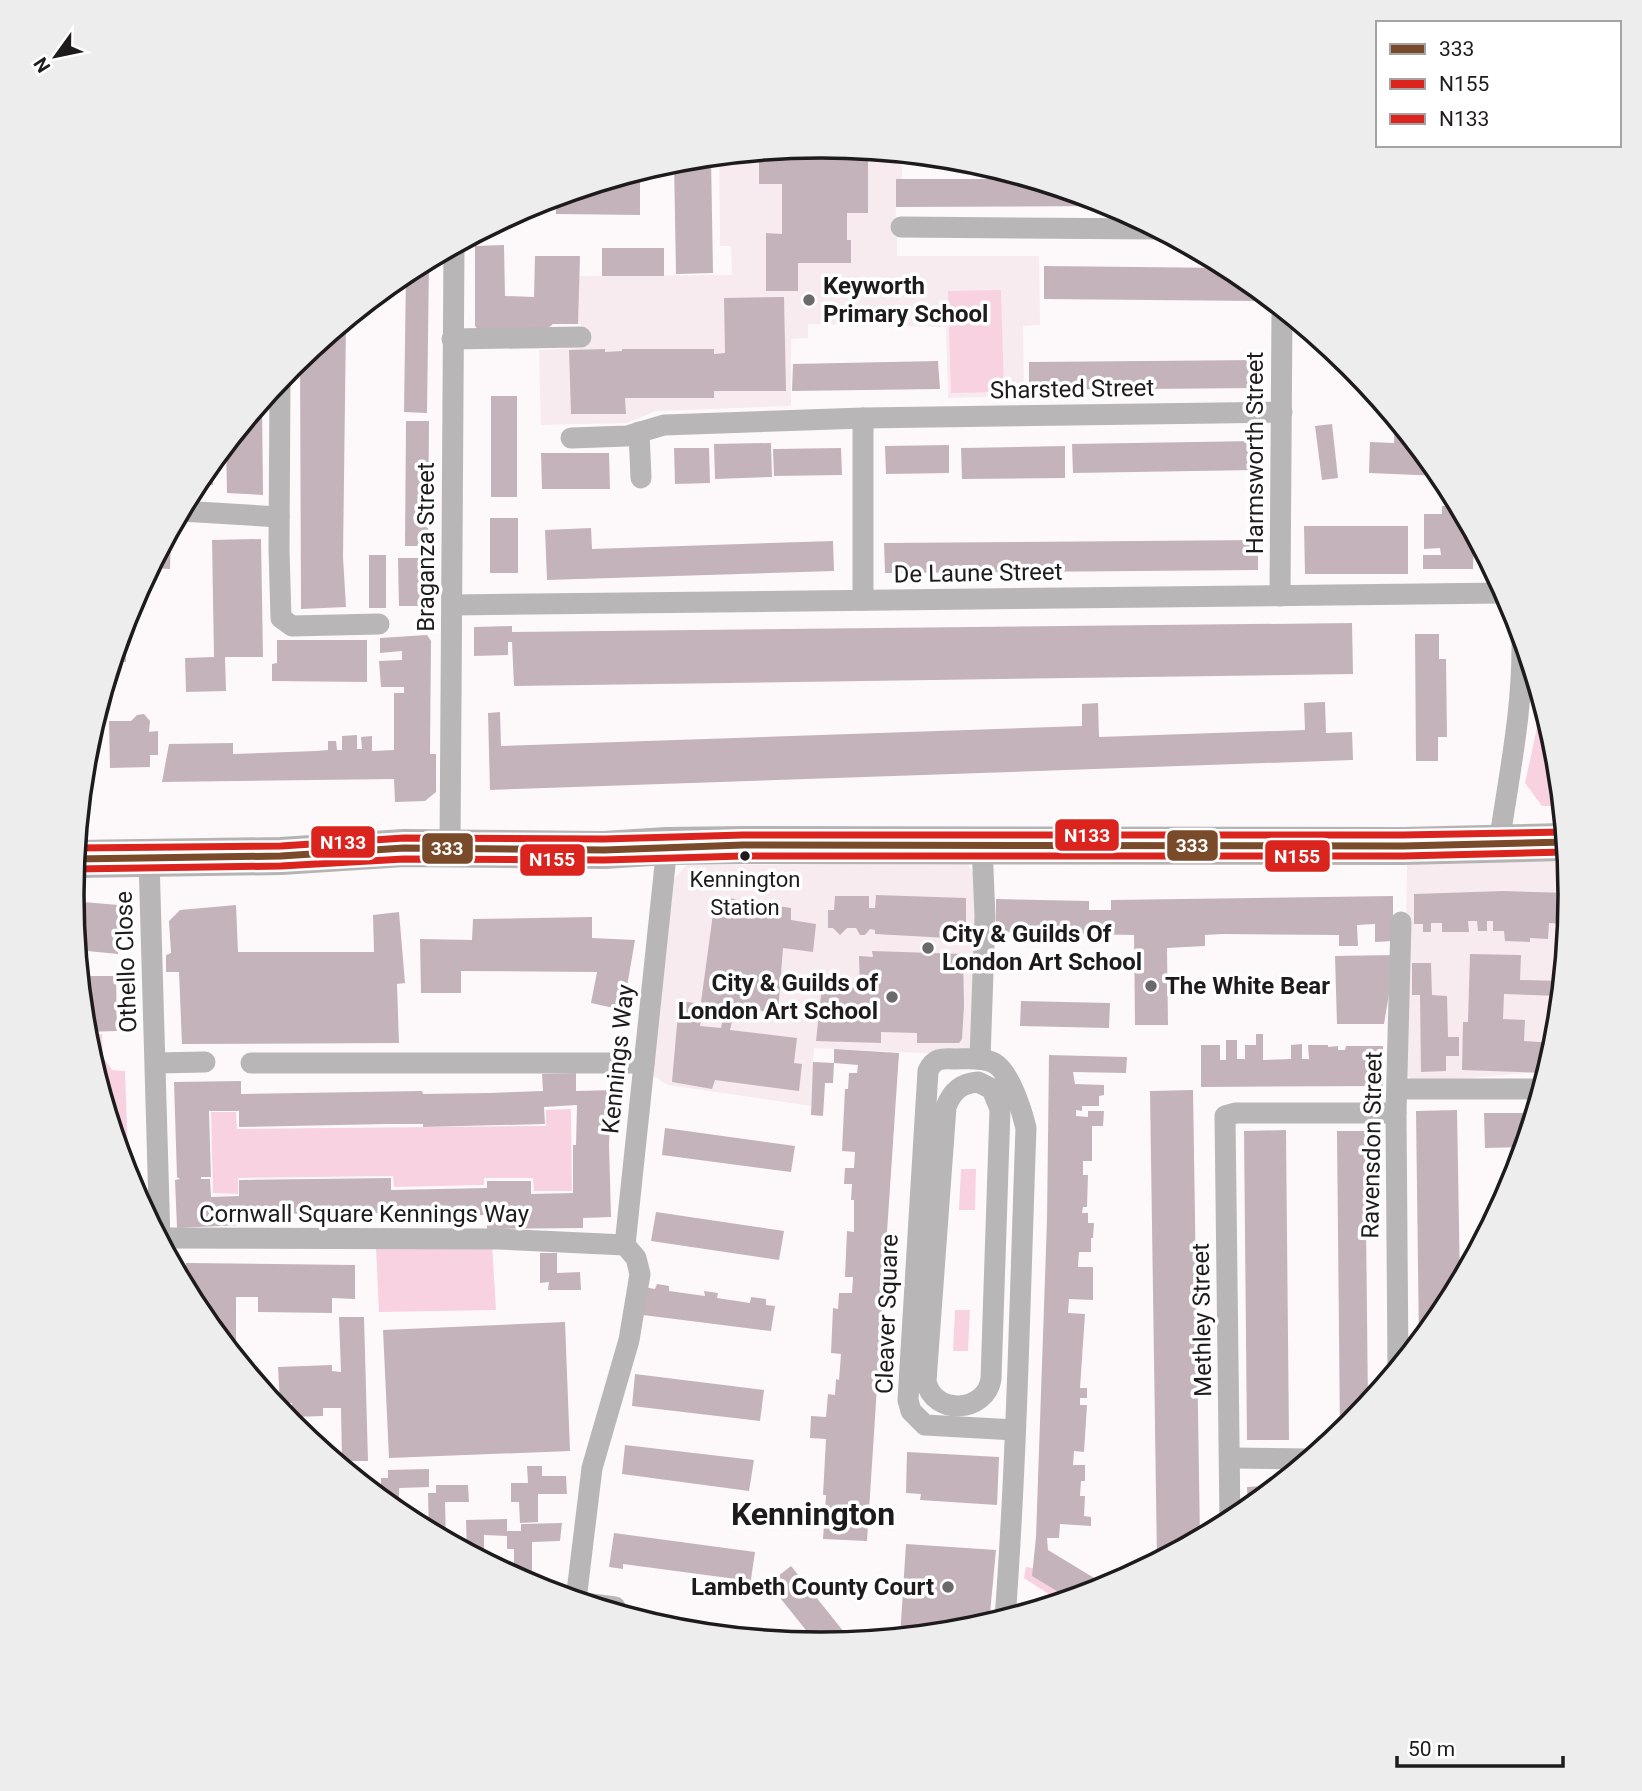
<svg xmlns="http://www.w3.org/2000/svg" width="1642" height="1791" font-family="Roboto,sans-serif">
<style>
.built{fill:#f7ebef}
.green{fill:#f8d2e1}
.building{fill:#c5b3bb;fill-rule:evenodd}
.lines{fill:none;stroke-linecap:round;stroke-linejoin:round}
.street{stroke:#b8b6b7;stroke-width:21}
.highway{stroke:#b6b3b4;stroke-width:38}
.bus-1-casing{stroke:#fff;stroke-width:12}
.bus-2-casing{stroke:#fff;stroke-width:12}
.bus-3-casing{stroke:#fff;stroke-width:12}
.bus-1{stroke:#7a4b2a;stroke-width:7}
.bus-2{stroke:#dc241f;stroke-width:7}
.bus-3{stroke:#dc241f;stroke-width:7}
.poi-dot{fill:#6c696a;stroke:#fff;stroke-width:2.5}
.bus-dot{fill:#1e1b1c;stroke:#fff;stroke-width:2.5}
.labels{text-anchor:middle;stroke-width:7;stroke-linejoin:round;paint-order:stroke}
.bus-label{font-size:22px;fill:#1e1b1c;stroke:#fff}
.poi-label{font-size:24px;font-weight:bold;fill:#1e1b1c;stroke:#fff;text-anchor:start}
.street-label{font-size:24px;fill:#1e1b1c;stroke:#fff}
.district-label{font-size:32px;font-weight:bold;fill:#1e1b1c;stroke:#fff}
.rim{fill:none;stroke:#1e1b1c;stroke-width:3.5}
.line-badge{stroke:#fff;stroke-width:2.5}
.badge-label{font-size:19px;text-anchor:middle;font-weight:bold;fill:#fff}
</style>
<rect width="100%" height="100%" fill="#fdf9fb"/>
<g class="built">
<path d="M821 146 902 154V207H896L895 235H897V256H1039L1040 325 1023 326 1024 396 948 398 946 327 808 324V338L791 339V406L656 411 627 423 541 425 539 350 580 348 581 324H576L579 276 732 275 731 246H720L719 156Z"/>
<path d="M1420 859 1567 862 1570 896 1556 1042 1547 1071 1415 1083 1404 1072 1407 863Z"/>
<path d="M967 863 976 877 973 1047 964 1055 814 1048 811 1106 668 1085 652 1075 674 879 687 865Z"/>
</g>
<g class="green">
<path d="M1001 290 1004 392 951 393 948 291Z"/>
<path d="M1542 705 1556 750 1561 806H1542L1525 783Z"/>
<path d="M102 1034 103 1057 112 1070 125 1071 129 1182 86 1041 85 1035Z"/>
<path d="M571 1109 572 1191H534L533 1178H484V1185L394 1187 393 1176 238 1178V1194L213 1193 211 1112H236L237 1129 546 1126V1110Z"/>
<path d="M961 1169H976L975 1210H959Z"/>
<path d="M492 1244 496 1310 379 1312 376 1248Z"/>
<path d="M955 1310H970L968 1351H953Z"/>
<path d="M1026 1567 1033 1568V1576L1070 1599 1061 1602 1024 1578Z"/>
</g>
<g class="building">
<path d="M759 154H868V213H847V240H851V263H798V291H766V233L782 234V184H759Z"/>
<path d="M711 157 713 273 676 274 674 161Z"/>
<path d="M629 175H640V215L556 214V197Z"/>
<path d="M896 179H1027L1113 206 896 207Z"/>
<path d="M504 245 505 296 534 297 535 256H580L578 324H553L548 328 478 329 475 326V246Z"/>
<rect x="602" y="248" width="62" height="28"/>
<path d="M425 262H429L427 413 404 412 406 272Z"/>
<path d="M1044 266 1229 268 1258 290V301L1044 299Z"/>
<path d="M784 297 786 391H714V398H625L626 414H571L569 350 605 349V352L622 351V349H714V354L725 353 724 298Z"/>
<path d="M346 321 343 557 346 607 301 609 300 359Z"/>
<path d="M1259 360V388L1029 390V362Z"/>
<path d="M938 361 940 389 792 391 793 364Z"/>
<rect x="491" y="396" width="26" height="101"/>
<path d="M262 401 263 495 227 493 226 445Z"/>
<path d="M1395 420 1441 476 1369 473 1370 442 1394 443Z"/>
<path d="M406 421H429L428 546H405Z"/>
<path d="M1332 424 1338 478 1322 480 1315 426Z"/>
<path d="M1255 441 1256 470 1073 473 1072 444Z"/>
<path d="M771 443 772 477 715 479 714 444Z"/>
<path d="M949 445V473L886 474 885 446Z"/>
<path d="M1065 446V478L962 479 961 448Z"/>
<path d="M674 448H709L710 483 675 484Z"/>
<path d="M841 448 842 475 774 476 773 449Z"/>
<path d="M541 453H609L610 489H542Z"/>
<path d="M214 459 213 485 196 484 198 479Z"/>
<path d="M1442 506H1458L1474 535 1473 569H1423V555H1441L1440 548 1424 549V514H1442Z"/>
<rect x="490" y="518" width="28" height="55"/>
<path d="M1304 526H1408V574H1305Z"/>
<path d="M591 528 592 549 833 541 834 571 547 580 545 530Z"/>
<path d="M168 535H171L170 569 151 568Z"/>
<path d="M261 539 263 657H225L226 691 186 692 185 658 214 657 212 540Z"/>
<path d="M1258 540V570L885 573 884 543Z"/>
<rect x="369" y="555" width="17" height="53"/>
<path d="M398 558H430V606H399Z"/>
<path d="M126 619V662H113Z"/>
<path d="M1352 623 1353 674 514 686 512 642H508V655L474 656V627L512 626V632Z"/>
<path d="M1415 634H1439V659H1446L1447 737H1438V761H1416Z"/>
<path d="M427 635 431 641 430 754H436V792L425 801 395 802 394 779 162 782 169 744 233 743V754L316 751 328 750V741H336L337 750H342V736L357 735V749H362L361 737 372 736V751L394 750V693H404V687H381L379 661 402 660V651L380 653V638Z"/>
<path d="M277 640H367V682L272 681V664L277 663Z"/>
<path d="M1325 702 1326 733 1352 732 1353 760 490 790 488 713 500 712 501 746 1082 726V704L1098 703 1099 737 1305 730 1304 703Z"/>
<path d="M144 714 150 721 149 732 158 731V755H150V767L110 768 109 721H131L137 715Z"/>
<path d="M84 772H90V798H81Z"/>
<path d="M1503 891 1570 893 1566 939H1563L1564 924 1549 923 1548 939 1530 938V942L1505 941 1504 931H1493V921H1487V931H1478L1477 921H1468L1469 932H1442V923H1431V932H1423V924H1414V894Z"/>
<path d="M876 895 966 898V939L875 934V930L870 929 865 935H860L856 928H847L840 935 833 928H828V910H834L835 896H869V908H875Z"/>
<path d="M1393 896V941L1375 942V924L1357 925 1358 946H1339V935L1223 934 1205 935V946L1167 948 1168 1025H1135L1134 935 996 932V899L1089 901V910H1111V900Z"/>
<path d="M728 898 791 908V920L816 924 813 952 783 948 778 1012 735 1009 730 1030 797 1038 794 1063 802 1064 799 1091 715 1080 712 1089 672 1082 679 1001 703 1004 700 1026 721 1028 725 1007 701 1002 715 899 728 900Z"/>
<path d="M72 901 118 905V954L77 950Z"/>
<path d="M236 905 238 952H374L373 915 399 912 405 983 397 984 399 1043 182 1044 179 972H166V955L171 953 169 921 180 910Z"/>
<path d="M592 917V938L635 940 623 1010 591 1003 597 972 461 971V993H421L420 939 472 940 473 919Z"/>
<path d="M872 951 963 954 964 1006 962 1039 959 1043H917V1033L881 1032V1043L816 1041 822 986 860 988 859 956 873 957Z"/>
<path d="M1470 954 1521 955 1520 980 1562 981 1560 996 1504 994 1503 1019 1525 1020 1524 1041 1555 1043 1546 1073 1462 1070 1463 1022H1468Z"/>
<path d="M1393 955V970L1384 1024H1337L1335 956Z"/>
<path d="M1412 963H1431L1432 995 1447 996 1448 1037H1459V1056H1446V1071L1421 1072 1420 995H1412Z"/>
<path d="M90 976H116L117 1031 85 1032 82 1003H90Z"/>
<path d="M1021 1001 1110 1003 1109 1028 1020 1026Z"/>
<path d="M1256 1034H1263V1060L1291 1059V1045L1302 1044V1059H1309L1308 1045H1328V1047L1338 1046V1050H1345L1346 1046H1383V1086L1201 1087V1045H1220V1060H1226V1040H1237V1059H1245V1045H1256Z"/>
<path d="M834 1049 899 1053 886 1247 885 1262H888V1280L884 1279 867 1541 823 1539 826 1495H823L826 1439 810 1438 811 1416 826 1417 828 1394 835 1395 836 1379 839 1380 841 1354 831 1353 833 1308 838 1309 839 1293H852L853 1277H845L847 1231 854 1232V1200H851L852 1184H844L845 1168H854L855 1152 842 1151 845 1089H848L849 1073H857L858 1065 834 1063Z"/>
<path d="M1049 1055 1127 1057 1126 1073 1073 1072 1075 1084 1104 1085V1095L1099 1096V1106H1082V1111L1076 1110V1116L1088 1117V1111H1104L1103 1126H1092V1161H1083V1175H1088L1087 1207H1083L1082 1213H1088V1223H1094L1093 1238H1091V1252H1079L1078 1267H1093V1300L1069 1299 1068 1313 1085 1314 1080 1388H1087V1398H1080V1405H1087L1084 1452 1074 1451 1073 1465H1085V1481H1081L1080 1496H1085L1084 1516 1091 1517V1526L1060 1524 1059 1538H1047L1048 1550 1109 1587 1070 1599 1032 1576 1036 1537 1047 1220Z"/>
<path d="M813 1062 834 1063 833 1083H825L823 1116 811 1115Z"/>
<path d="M576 1073V1091L614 1090 613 1121H610L609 1145 611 1217 583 1218V1228L487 1229V1215L392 1218V1213L257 1214 243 1215V1225L177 1228 175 1180 180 1179 177 1177 174 1082 241 1081V1094L422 1091 423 1094 490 1093 543 1091 542 1074ZM577 1105 576 1145H573V1193L531 1194V1181H487V1188L391 1190V1178L239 1180V1196L211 1197 210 1179H201V1177H211L209 1111H239V1127L387 1124H423V1127L545 1124 544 1107Z"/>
<path d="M1193 1090 1200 1539 1157 1561 1150 1091Z"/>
<path d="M1457 1110 1460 1283 1444 1312 1419 1343 1416 1111Z"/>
<path d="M1484 1113H1534L1524 1147 1485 1148Z"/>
<path d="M665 1128 795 1146 791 1172 662 1155Z"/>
<path d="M1286 1130 1289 1440H1247L1244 1131Z"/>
<path d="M1337 1131H1365L1368 1405 1351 1426 1340 1435Z"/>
<path d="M1520 1159 1516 1174H1510V1160Z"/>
<path d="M656 1212 784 1231 779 1260 651 1241Z"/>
<path d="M540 1253H557V1273L580 1272 581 1290H548L549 1282 540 1283Z"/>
<path d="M186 1263 355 1265V1299L332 1298V1313L258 1312V1297H236V1358L198 1311 186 1289Z"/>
<path d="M657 1284 669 1286V1291L705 1296 704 1291 718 1293 717 1298 750 1303 751 1297 766 1299V1305L775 1306 771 1331 643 1315 644 1287 655 1289Z"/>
<path d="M339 1317H364L368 1461H342L341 1408H323V1416L293 1417 292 1403H280L278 1367 332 1365V1371L341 1372Z"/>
<path d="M565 1322 570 1451 389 1458 383 1330Z"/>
<path d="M635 1374 764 1390 760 1421 632 1406Z"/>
<path d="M625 1445 754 1460 749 1491 622 1474Z"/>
<path d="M907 1452 999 1457 997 1505 920 1500 921 1494 906 1493Z"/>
<path d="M527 1466H542V1476H566L567 1494H538V1522L520 1523 519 1502H511V1483H528Z"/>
<path d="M429 1469V1487L399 1488V1514L381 1499V1478H388V1470Z"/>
<path d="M436 1485H468L469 1502H445L446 1540 429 1531 428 1493H436Z"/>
<path d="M1265 1486H1277L1248 1510 1247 1487Z"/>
<path d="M507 1519V1531H521V1524L562 1523 560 1541 532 1542V1584L514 1576V1549H507V1536L484 1535V1560L467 1552 466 1520Z"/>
<path d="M614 1533 755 1552 750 1586 736 1584V1579L623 1564V1569L609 1567Z"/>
<path d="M906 1544 996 1550 989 1624 967 1630 900 1637Z"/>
<path d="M791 1566 852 1642 817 1644 777 1594 773 1598 764 1587Z"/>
<path d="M680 1622 700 1625 739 1630 736 1636 677 1631Z"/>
</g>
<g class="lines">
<g class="street">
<path d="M901 227 1156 229"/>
<path d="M452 339 581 337"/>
<path d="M280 380 279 549 281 618 292 626 379 624"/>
<path d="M863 418V600"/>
<path d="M639 432 641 478"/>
<path d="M571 438 627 436 664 425 863 418 1282 412"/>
<path d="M181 511 279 517"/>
<path d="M1280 596 1282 310"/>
<path d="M452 605 1505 593"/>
<path d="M1499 844C1509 774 1523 711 1522 639"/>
<path d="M450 849 454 246"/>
<path d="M149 859 160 1241"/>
<path d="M980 1058 985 917 982 845"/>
<path d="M156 1063 205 1062"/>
<path d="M251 1063H644"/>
<path d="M978 1082 992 1089 1000 1109 991 1379C986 1413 933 1416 926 1381L946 1107C952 1091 961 1083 978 1082Z"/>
<path d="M1398 1089H1541"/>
<path d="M160 1238 499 1239 625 1245"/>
<path d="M1398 1368 1396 1113 1401 922"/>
<path d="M1231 1458 1310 1459"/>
<path d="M1230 1522 1225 1116 1236 1113H1396"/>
<path d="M576 1600 592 1468 629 1340 640 1274 636 1258 625 1245 667 846"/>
<path d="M584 1603 615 1607"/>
<path d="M1005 1619C1017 1456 1020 1291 1026 1128 1022 1111 1010 1072 994 1063 982 1057 968 1059 955 1059 942 1058 934 1058 928 1071L908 1400 911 1411 925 1425 1015 1430"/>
</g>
<path class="highway" d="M75 859 281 856 404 848 604 850 667 846 743 845 1403 846 1565 842"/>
<defs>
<path id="bus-1" d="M75 859 281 856 404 848 604 850 743 845 1403 846 1565 842"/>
<path id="bus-2" d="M75 869 281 866 404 859 604 860 743 856H1403L1565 852"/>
<path id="bus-3" d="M76 848 281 846 404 838 604 839 743 835H1403L1564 832"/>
</defs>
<use href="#bus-1" class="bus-1-casing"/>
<use href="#bus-2" class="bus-2-casing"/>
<use href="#bus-3" class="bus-3-casing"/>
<use href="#bus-1" class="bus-1"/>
<use href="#bus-2" class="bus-2"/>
<use href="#bus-3" class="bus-3"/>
</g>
<g class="poi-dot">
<circle cx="809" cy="300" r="7"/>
<circle cx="928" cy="948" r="7"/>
<circle cx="1151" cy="986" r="7"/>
<circle cx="892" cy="997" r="7"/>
<circle cx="948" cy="1587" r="7"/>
</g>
<circle class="bus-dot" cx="745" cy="856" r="6"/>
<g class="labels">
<g class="bus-label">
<text x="745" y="887">Kennington<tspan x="745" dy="28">Station</tspan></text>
</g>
<g class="poi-label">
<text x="823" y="294">Keyworth<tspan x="823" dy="28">Primary School</tspan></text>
<text x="942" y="942">City &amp; Guilds Of<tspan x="942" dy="28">London Art School</tspan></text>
<text x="878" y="991" text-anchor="end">City &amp; Guilds of<tspan x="878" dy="28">London Art School</tspan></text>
<text x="1165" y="994">The White Bear</text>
<text x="934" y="1595" text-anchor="end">Lambeth County Court</text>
</g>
<g class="street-label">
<text transform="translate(1072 389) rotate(-1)" y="8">Sharsted Street</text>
<text transform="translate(1255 453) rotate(-90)" y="8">Harmsworth Street</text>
<text transform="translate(426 547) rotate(-90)" y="8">Braganza Street</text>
<text transform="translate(978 573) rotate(-1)" y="8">De Laune Street</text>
<text transform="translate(126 962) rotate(-92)" y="8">Othello Close</text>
<text transform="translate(618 1059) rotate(-84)" y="8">Kennings Way</text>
<text transform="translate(1372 1145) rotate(-89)" y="8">Ravensdon Street</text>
<text x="364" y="1222">Cornwall Square Kennings Way</text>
<text transform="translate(887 1314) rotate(-88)" y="8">Cleaver Square</text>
<text transform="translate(1202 1320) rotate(-91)" y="8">Methley Street</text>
</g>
<g class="district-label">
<text x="813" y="1525">Kennington</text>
</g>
</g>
<path d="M0 0H1642V1791H0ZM84 895a737 737 0 1 1 1474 0a737 737 0 1 1-1474 0Z" fill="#ededed" fill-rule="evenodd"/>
<path class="rim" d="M84 895a737 737 0 1 1 1474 0a737 737 0 1 1-1474 0Z"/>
<g class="line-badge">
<rect x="1054" y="818" width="66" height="34" rx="7" fill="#dc241f"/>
<rect x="310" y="825" width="66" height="34" rx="7" fill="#dc241f"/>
<rect x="1166" y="829" width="53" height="33" rx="7" fill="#7a4b2a"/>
<rect x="421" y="832" width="53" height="33" rx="7" fill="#7a4b2a"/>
<rect x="1264" y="839" width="67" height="34" rx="7" fill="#dc241f"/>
<rect x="519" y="843" width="67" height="34" rx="7" fill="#dc241f"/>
</g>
<g class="badge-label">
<text x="1087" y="842">N133</text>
<text x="343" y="849">N133</text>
<text x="1192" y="852">333</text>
<text x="447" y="855">333</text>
<text x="1297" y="863">N155</text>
<text x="552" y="866">N155</text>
</g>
<rect x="1376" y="21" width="245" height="126" fill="#ffffff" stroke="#a5a4a4" stroke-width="2"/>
<rect x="1390" y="44" width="35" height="10" fill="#7a4b2a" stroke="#a5a4a4" stroke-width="2"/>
<text x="1439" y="56" font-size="21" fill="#1e1b1c">333</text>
<rect x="1390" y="79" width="35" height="10" fill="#dc241f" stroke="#a5a4a4" stroke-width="2"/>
<text x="1439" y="91" font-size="21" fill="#1e1b1c">N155</text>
<rect x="1390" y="114" width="35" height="10" fill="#dc241f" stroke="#a5a4a4" stroke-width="2"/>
<text x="1439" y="126" font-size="21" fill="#1e1b1c">N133</text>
<g transform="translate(56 56) rotate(237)" stroke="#ffffff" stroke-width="5" paint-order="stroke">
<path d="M0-5L12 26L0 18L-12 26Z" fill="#1e1b1c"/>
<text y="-10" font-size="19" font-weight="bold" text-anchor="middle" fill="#1e1b1c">N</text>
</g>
<path d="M1397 1756v10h166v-10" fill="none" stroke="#1e1b1c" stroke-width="3.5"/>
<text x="1408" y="1756" font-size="21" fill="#1e1b1c" stroke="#ffffff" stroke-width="5" paint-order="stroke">50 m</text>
</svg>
